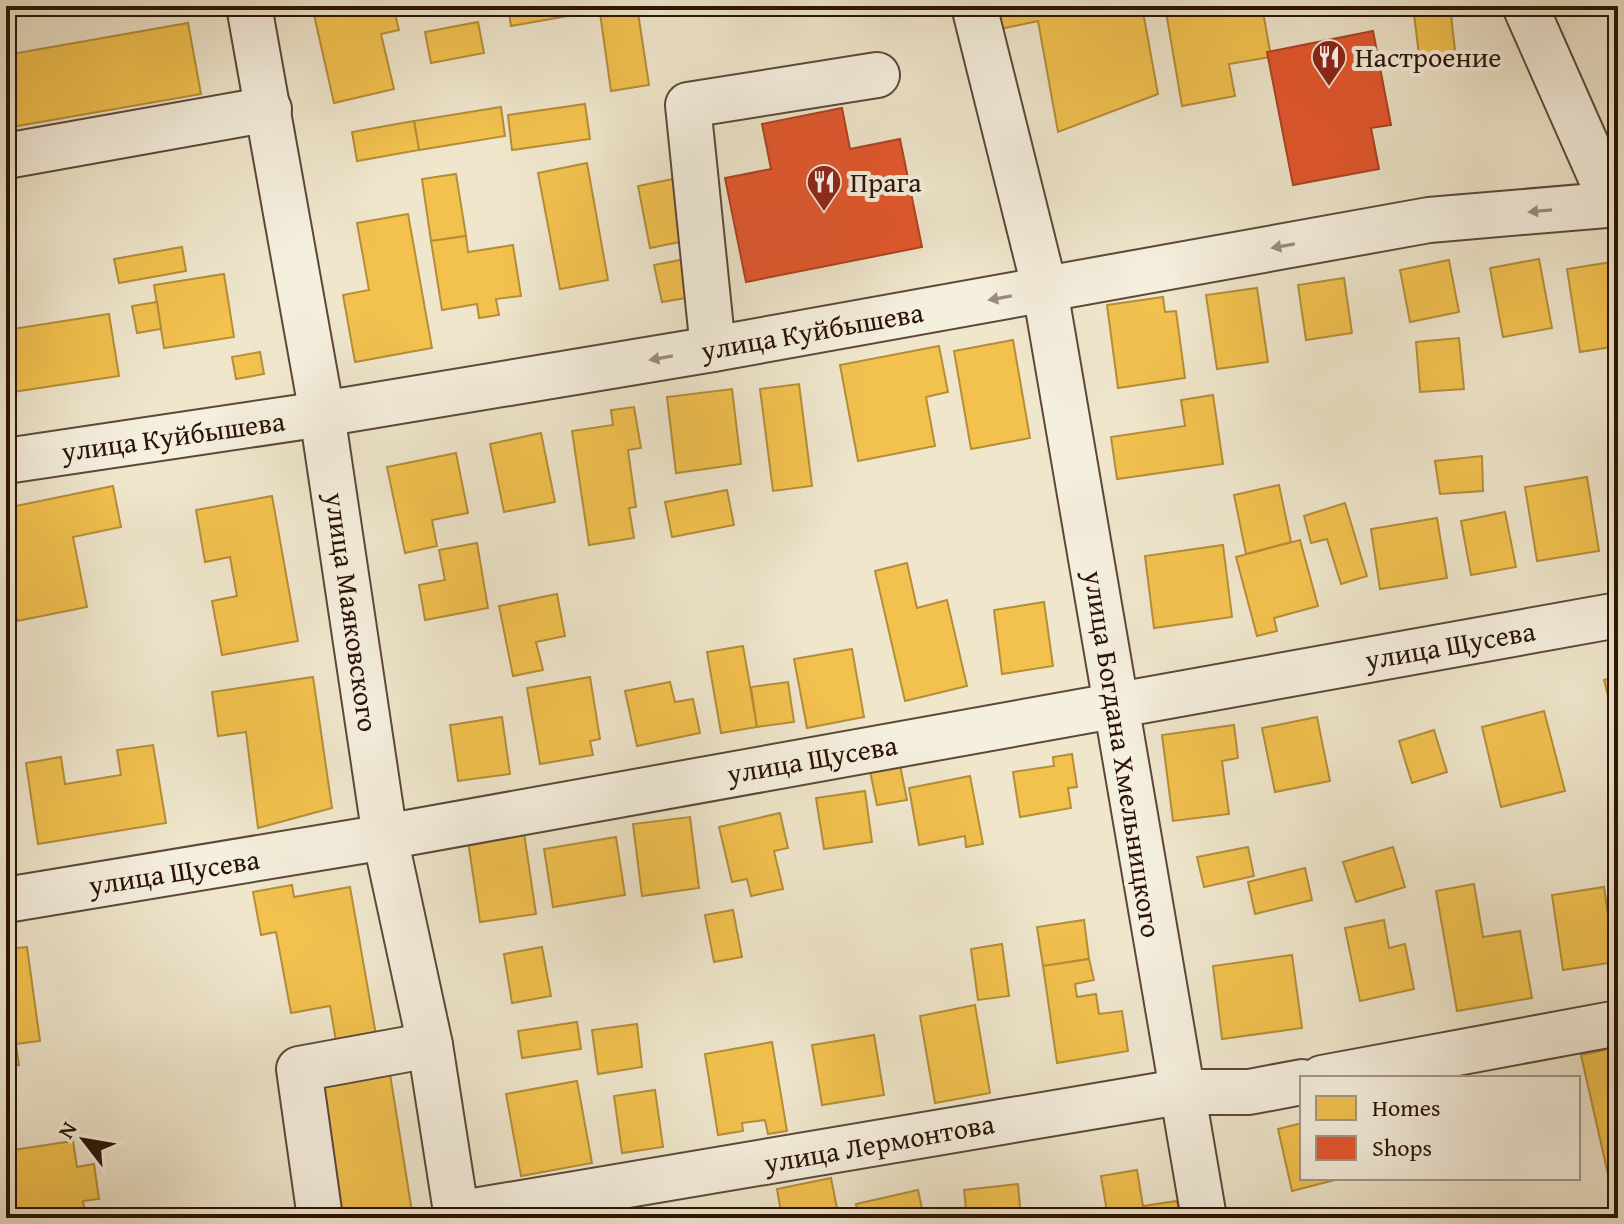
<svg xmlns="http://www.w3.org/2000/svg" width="1624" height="1224" font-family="'Gentium Book Plus',serif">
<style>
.homes{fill:#f2c14e;stroke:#b68d39;stroke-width:2}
.shops{fill:#e4572e;stroke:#ac4322;stroke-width:2}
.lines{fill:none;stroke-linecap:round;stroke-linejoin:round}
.minor-casing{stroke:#5c4838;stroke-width:48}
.minor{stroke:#f5efde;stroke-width:44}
.oneway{fill:#9a8c7d}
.labels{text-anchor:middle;stroke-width:8;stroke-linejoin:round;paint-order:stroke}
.poi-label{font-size:28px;fill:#2b1307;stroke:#f5efde;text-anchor:start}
.street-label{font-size:28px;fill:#2b1307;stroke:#f5efde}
</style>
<rect width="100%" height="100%" fill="#efe6cc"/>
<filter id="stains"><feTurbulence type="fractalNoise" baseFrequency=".0025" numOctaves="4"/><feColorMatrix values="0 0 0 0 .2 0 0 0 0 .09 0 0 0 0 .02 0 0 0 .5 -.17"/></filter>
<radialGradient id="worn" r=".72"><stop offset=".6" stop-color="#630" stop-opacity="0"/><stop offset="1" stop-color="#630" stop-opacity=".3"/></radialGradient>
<g class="homes">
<path d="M312 6H393L399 30 381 34 394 89 334 103Z"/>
<path d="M508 6H578L579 14 511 26Z"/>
<path d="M599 6H637L649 85 611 91Z"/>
<path d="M987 6H1142L1158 94 1058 132 1038 21 991 31Z"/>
<path d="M1165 6H1215L1216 13 1262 6 1271 57 1229 64 1235 96 1182 106Z"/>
<path d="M1413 6H1450L1456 59 1420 63Z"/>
<path d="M478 22 484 53 431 63 425 32Z"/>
<path d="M188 23 201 94 6 128V55Z"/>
<path d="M585 104 590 139 512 150 508 115Z"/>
<path d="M501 107 505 136 419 150 414 121Z"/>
<path d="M414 121 419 150 357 161 352 132Z"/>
<path d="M587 163 608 280 560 289 538 173Z"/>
<path d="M456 174 466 236 431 241 422 179Z"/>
<path d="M678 178 690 240 650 248 638 186Z"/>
<path d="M408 214 432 348 355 362 343 295 369 290 357 223Z"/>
<path d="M466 236 468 252 513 245 521 296 496 299 499 315 479 318 477 304 442 310 431 241Z"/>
<path d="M182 247 186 271 119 283 114 259Z"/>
<path d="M685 259 692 297 662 302 654 265Z"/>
<path d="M1539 259 1552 328 1503 337 1490 268Z"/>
<path d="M1449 260 1459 312 1410 322 1400 270Z"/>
<path d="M1618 261V346L1580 352 1567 269Z"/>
<path d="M224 274 234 337 164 348 154 285Z"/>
<path d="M1344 278 1352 333 1306 340 1298 285Z"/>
<path d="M1257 288 1268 362 1217 369 1206 295Z"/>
<path d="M1163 297 1165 312 1176 311 1185 378 1118 388 1107 305Z"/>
<path d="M157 302 161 329 137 333 132 306Z"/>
<path d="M109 314 119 376 6 393V330Z"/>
<path d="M1459 338 1464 389 1420 392 1416 342Z"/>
<path d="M1013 340 1030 438 971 449 954 351Z"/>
<path d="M939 346 948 392 926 397 935 446 858 461 840 365Z"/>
<path d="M260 352 264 374 236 379 232 357Z"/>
<path d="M799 384 812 486 773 491 760 389Z"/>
<path d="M732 389 741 464 676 473 667 397Z"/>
<path d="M1213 395 1223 464 1117 479 1111 437 1185 426 1181 400Z"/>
<path d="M634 407 641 448 628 450 636 507 629 508 634 538 589 545 572 431 613 425 611 410Z"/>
<path d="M541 433 555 502 504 512 490 444Z"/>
<path d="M456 453 468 513 432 520 437 546 405 553 387 467Z"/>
<path d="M1482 456 1483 491 1440 494 1435 461Z"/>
<path d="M1587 477 1599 551 1537 561 1525 487Z"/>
<path d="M1279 485 1291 542 1246 554 1234 495Z"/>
<path d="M113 486 121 527 73 537 87 607 17 621 6 563V508Z"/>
<path d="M727 490 734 525 672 537 665 502Z"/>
<path d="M272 496 298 641 222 655 212 601 237 596 230 557 205 562 196 510Z"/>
<path d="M1345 503 1367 576 1341 584 1327 539 1311 543 1304 516Z"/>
<path d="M1505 512 1516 567 1471 575 1461 521Z"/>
<path d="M1437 518 1447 578 1380 589 1371 529Z"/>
<path d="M1300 540 1318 606 1274 618 1277 631 1257 636 1236 557Z"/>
<path d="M477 543 488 608 425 620 419 585 445 580 439 550Z"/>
<path d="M1223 545 1232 617 1154 628 1145 556Z"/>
<path d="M907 563 917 608 947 600 967 686 905 701 875 571Z"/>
<path d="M557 594 565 636 536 642 543 670 513 676 499 606Z"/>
<path d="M1044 602 1053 666 1002 674 994 610Z"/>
<path d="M743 646 757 727 721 733 707 652Z"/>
<path d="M852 649 864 717 807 728 794 659Z"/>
<path d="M1618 676V735L1604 680Z"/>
<path d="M313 677 332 808 258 828 246 732 218 736 212 692Z"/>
<path d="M590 677 600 739 590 741 593 755 540 764 527 688Z"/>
<path d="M670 682 675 702 693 699 700 733 637 746 625 691Z"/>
<path d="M788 682 794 722 757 727 751 687Z"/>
<path d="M1544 711 1565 791 1501 807 1482 727Z"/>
<path d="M502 717 510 774 458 781 450 725Z"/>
<path d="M1317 717 1330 781 1275 792 1262 728Z"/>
<path d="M1234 725 1238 758 1222 761 1229 814 1173 821 1162 735Z"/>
<path d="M1434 730 1447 772 1412 783 1399 741Z"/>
<path d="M153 745 166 823 38 844 26 763 61 757 65 784 121 775 117 750Z"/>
<path d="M1072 754 1077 787 1068 788 1071 808 1020 817 1013 772 1054 766 1053 757Z"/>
<path d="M899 760 907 800 877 805 869 766Z"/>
<path d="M970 776 983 844 966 847 965 836 919 845 909 788Z"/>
<path d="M865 791 872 842 824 849 816 798Z"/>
<path d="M780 813 788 848 774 851 783 889 751 896 747 879 732 882 719 827Z"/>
<path d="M690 817 699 888 642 896 633 824Z"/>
<path d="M524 833 536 914 480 922 468 841Z"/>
<path d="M616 837 625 895 553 907 544 849Z"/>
<path d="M1248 847 1254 876 1204 887 1197 857Z"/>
<path d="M1393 847 1405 887 1356 902 1343 862Z"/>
<path d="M1305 868 1312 900 1255 914 1248 882Z"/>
<path d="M1474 884 1483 937 1520 931 1532 998 1457 1011 1436 891Z"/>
<path d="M292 885 294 897 350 887 376 1035 336 1041 330 1006 291 1013 276 932 261 935 253 892Z"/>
<path d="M1604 887 1615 962 1563 970 1552 895Z"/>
<path d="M733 910 742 957 714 962 705 915Z"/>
<path d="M1084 920 1089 959 1043 966 1037 927Z"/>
<path d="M1384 920 1389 948 1405 944 1414 989 1360 1001 1345 928Z"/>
<path d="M1002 944 1009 996 978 1000 971 949Z"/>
<path d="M27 947 40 1041 16 1044 19 1065 6 1066V949Z"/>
<path d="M542 947 551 996 512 1003 504 954Z"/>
<path d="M1292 955 1302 1028 1222 1039 1213 966Z"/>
<path d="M1089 959 1094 980 1075 984 1077 997 1096 994 1099 1014 1122 1011 1128 1051 1057 1063 1043 966Z"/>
<path d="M975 1005 990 1093 935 1103 920 1016Z"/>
<path d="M577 1022 581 1049 522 1058 518 1031Z"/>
<path d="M637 1024 642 1067 598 1074 592 1030Z"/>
<path d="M874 1035 884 1095 822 1105 812 1045Z"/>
<path d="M772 1042 787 1131 768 1134 765 1120 742 1123 743 1131 718 1135 705 1054Z"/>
<path d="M1618 1047V1181L1610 1183 1581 1055Z"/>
<path d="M390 1074 413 1218H342L320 1085Z"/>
<path d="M577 1081 592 1163 521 1176 506 1094Z"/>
<path d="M655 1090 663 1147 622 1153 614 1096Z"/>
<path d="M1302 1123V1178L1335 1180 1292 1191 1278 1129Z"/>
<path d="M73 1141 77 1167 94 1164 99 1199 83 1201 86 1218H6V1151Z"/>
<path d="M1137 1170 1143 1206 1177 1201 1180 1218H1108L1101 1176Z"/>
<path d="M831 1178 839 1218H782L777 1189Z"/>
<path d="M1018 1184 1021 1218H967L964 1190Z"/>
<path d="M918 1190 924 1218H859L856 1204Z"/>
<path d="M743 1210 745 1218H699V1217Z"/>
</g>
<g class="shops">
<path d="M1373 31 1391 125 1371 128 1379 169 1293 185 1267 52Z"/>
<path d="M842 108 850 149 900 139 922 247 746 282 725 178 771 169 762 124Z"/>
</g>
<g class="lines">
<defs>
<g id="minor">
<path d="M249 6 322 414 385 837 430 1045 457 1218"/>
<path d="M974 6 1045 290 1204 1218"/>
<path d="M1525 6 1613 205"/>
<path d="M6 156 269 109"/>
<path d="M713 349 688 105 877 75"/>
<path d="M6 461 322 414 713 349 1429 220 1618 204"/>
<path d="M6 900 385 837 1618 615"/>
<path d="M1322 1078 1618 1023"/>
<path d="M456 1214 1179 1092H1249L1302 1082"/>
<path d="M320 1218 299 1069 430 1045"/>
</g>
</defs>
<use href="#minor" class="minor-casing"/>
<use href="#minor" class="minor"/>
</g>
<defs><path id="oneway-solid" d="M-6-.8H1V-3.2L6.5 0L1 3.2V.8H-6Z" transform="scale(2)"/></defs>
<g class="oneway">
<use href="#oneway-solid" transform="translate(1540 211) rotate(175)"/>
<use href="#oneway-solid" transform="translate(1283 246) rotate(170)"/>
<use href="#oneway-solid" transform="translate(1000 298) rotate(170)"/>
<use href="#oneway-solid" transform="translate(661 358) rotate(170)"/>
</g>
<defs>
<symbol id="restaurant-pin" viewBox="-11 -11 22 30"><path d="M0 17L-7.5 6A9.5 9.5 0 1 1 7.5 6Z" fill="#8f2418" stroke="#f5efde"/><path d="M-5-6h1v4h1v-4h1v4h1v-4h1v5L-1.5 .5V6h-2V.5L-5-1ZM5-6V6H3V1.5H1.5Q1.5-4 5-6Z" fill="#fff"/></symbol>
</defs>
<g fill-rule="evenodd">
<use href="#restaurant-pin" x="1309" y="37" width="40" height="54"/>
<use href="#restaurant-pin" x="804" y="162" width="40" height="54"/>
</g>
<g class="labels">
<g class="poi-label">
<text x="1355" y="67">Настроение</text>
<text x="850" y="192">Прага</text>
</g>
<g class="street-label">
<text transform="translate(812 331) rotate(-10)" y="10">улица Куйбышева</text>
<text transform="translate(173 436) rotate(-8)" y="10">улица Куйбышева</text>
<text transform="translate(352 612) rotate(82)" y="10">улица Маяковского</text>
<text transform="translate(1450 645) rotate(-10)" y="10">улица Щусева</text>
<text transform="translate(1123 754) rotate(81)" y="10">улица Богдана Хмельницкого</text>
<text transform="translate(812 759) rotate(-10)" y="10">улица Щусева</text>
<text transform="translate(174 872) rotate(-9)" y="10">улица Щусева</text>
<text transform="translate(879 1143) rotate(-10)" y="10">улица Лермонтова</text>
</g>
</g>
<rect width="1624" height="1224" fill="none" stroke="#efe6cc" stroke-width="32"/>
<rect x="8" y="8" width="1608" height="1208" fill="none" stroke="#2b1307" stroke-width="4"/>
<rect x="16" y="16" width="1592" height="1192" fill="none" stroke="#2b1307" stroke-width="2"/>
<rect x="1300" y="1076" width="280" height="104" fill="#f5efde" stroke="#a49788" stroke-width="2"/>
<rect x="1316" y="1096" width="40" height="24" fill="#f2c14e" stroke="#a49788" stroke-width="2"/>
<text x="1372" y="1116" font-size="24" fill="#2b1307">Homes</text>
<rect x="1316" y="1136" width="40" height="24" fill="#e4572e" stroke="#a49788" stroke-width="2"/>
<text x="1372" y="1156" font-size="24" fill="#2b1307">Shops</text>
<g transform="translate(84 1140) rotate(301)" stroke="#f5efde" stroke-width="6" paint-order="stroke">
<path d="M0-6L14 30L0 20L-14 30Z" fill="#2b1307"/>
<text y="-12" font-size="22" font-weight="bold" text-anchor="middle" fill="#2b1307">N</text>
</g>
<rect width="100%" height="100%" filter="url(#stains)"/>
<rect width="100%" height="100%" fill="url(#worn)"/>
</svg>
